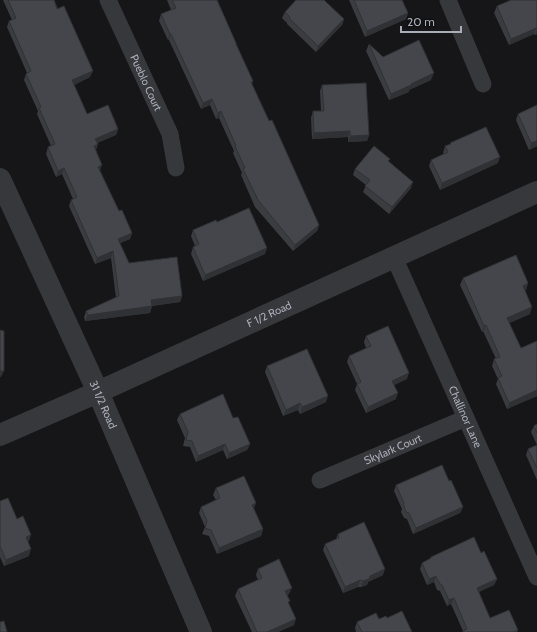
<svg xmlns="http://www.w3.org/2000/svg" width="537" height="632" font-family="Cabin,sans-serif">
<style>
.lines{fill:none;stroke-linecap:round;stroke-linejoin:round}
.minor{stroke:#37383c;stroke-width:17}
.tertiary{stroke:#37383c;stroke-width:22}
.wall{fill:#3b3c40}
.shaded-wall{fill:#303134}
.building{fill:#45464b;stroke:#303134}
.labels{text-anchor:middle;stroke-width:4;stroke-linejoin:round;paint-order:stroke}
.street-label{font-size:11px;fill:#a9adb7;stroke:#111113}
</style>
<rect width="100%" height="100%" fill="#161618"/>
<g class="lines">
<g class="minor">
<path id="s1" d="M108 0 170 134 176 168"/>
<path d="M448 0 483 84"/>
<path id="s2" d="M394 257 537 577"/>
<path id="s3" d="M320 480 466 418"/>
</g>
<g class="tertiary">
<path id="s4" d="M0 179 98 392 201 632"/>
<path id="s5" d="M0 435 98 392 537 192"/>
</g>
</g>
<g class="wall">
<path d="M3 0H54L90 77 74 85 87 114 118 129 116 135 97 143 98 144 96 150 100 170 119 211 132 233 130 239 120 243 129 263 182 296 180 302 152 306 150 313 85 321 84 317 86 311 116 298 111 258 95 264 69 206 71 200 73 199 62 174 56 177 46 154 48 147 51 146 37 114 38 111 24 80 26 74 27 73 7 27 9 21 12 20Z"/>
<path d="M167 0H217L236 43V44L253 81 252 84 319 225 317 231 293 251 255 207 241 175 242 173 233 153 234 151 219 118 216 119 210 105 201 109 169 40H168L159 21 161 14 171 10Z"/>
<path d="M349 0H402L408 13 406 19 365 37Z"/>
<path d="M537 0V34L535 35 534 34 529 36 509 45 494 13 497 6Z"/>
<path d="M285 12 344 19 342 25 316 52 287 24V23L282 18Z"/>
<path d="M369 44 383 57 431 80 409 90V92L389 100 366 51Z"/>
<path d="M322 85 369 135 367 141 348 142V137L312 139 311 118 313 111H321L320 91Z"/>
<path d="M518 114 537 146 529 150 516 120Z"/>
<path d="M450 143 498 163 440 190 429 166 431 160 444 154 443 153 445 146 450 144Z"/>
<path d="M389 161 411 188 389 214 363 192 366 185 353 175 355 169Z"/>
<path d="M217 222 265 254 203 281 191 254 193 247 195 246 191 236 193 230Z"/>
<path d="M463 278 528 283 526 290H525L530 314 509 323 521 348 537 341V396L507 409 496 384 498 379 492 366 494 359H496L483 331 482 332 460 285Z"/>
<path d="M366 336 407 379 394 385 396 399 366 413 355 390 357 384 347 362 349 356 366 348 364 342Z"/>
<path d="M267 366 326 402 300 414 298 410 283 416 265 372Z"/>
<path d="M180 414 233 418 250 444 247 450 227 459 223 450 196 462 190 447 183 446 185 438 177 420Z"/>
<path d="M537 424V445L531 432 534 426Z"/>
<path d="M537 445V480L526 455 528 449Z"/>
<path d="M449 481 463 507 460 513 413 534 407 519 404 518 401 512 402 509 394 491 396 485Z"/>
<path d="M216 488 256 503 254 508 263 529 261 536 217 554 209 536 202 534 205 527 199 513 201 507 216 500 213 495Z"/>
<path d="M0 501 17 519 29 541H28L29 556 4 566 0 557Z"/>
<path d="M338 534 383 575 368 582 367 585 361 587H358L343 593 323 550 325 544 336 539Z"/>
<path d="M481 553 497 579 494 585 479 592 490 618 518 630 517 632H462L463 631 451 604 447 606 440 591 437 590 434 582 427 585 420 569 422 563 430 559 431 557Z"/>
<path d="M258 569 289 594 287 595 294 625 278 632H252L235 596 238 589 258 580 256 575Z"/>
<path d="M387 618 412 632H356L355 628 357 622Z"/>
</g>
<g class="shaded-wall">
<path d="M408 13 406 19 365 37 367 31Z"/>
<path d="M344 19 342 25 316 52 318 46Z"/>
<path d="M536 28 534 34 509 45 511 39Z"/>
<path d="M537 29V34L535 35Z"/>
<path d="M170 34H171L169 40H168Z"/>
<path d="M93 71 90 77 70 87 72 80Z"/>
<path d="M434 73 431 80 409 90V92L389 100 391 94 411 84Z"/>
<path d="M212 99 210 105 201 109 203 103Z"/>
<path d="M221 111 219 118 216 119 218 113Z"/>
<path d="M118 129 116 135 93 145 95 139Z"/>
<path d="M350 131 348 137 312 139 314 133Z"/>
<path d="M369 135 367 141 348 142 350 136Z"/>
<path d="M537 141V146L529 150 531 143Z"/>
<path d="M98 144 95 150 94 146Z"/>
<path d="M500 157 498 163 440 190 442 183Z"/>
<path d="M102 165 100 171 98 167Z"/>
<path d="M64 168 62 174 56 177 58 171Z"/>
<path d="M413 182 411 188 389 214 392 207Z"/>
<path d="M319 225 317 231 293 251 295 245Z"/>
<path d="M132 233 130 239 116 245 118 239Z"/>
<path d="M267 248 265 254 203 281 205 275Z"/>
<path d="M113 251 111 258 95 264 97 258Z"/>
<path d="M528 283 526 290 521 292 523 286Z"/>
<path d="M182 296 180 302 149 306 151 300Z"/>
<path d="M152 306 150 313 85 321 88 315Z"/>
<path d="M532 307 530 314 505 325 507 318Z"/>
<path d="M486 325 483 331 482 332 484 326Z"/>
<path d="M0 371H4L1 377H0Z"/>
<path d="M409 373 407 379 390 387 392 381Z"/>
<path d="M537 390V396L507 409 509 403Z"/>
<path d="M398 393 396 399 366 413 368 407Z"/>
<path d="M328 396 326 402 300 414 302 407Z"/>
<path d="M300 403 298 410 283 416 286 410Z"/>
<path d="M225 444 223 450 196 462 198 456Z"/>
<path d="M250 444 247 450 227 459 229 453Z"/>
<path d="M256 503 253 509 252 505Z"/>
<path d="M463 507 460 513 413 534 416 528Z"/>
<path d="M263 529 261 536 217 554 219 548Z"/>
<path d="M31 535 29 541 24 543 26 537Z"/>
<path d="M31 549 29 556 4 566 6 560Z"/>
<path d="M385 569 383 575 368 582 367 585 361 587 363 581 370 576Z"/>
<path d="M436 576 434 582 427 585 429 579Z"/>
<path d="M497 579 494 585 474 594 477 588Z"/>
<path d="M360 580 358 587 343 593 345 587Z"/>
<path d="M292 588 289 594 283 597 285 591Z"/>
<path d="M454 598 451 604 447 606 449 600Z"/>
<path d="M296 619 294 625 278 632H267Z"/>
</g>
<g class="building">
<path d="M8 0H54L57 9 64 6 93 71 72 80 87 114 108 105 118 129 95 139 98 144 94 146 102 165 98 167 119 211 122 210 132 233 118 239 129 263 177 257 182 296 151 300 152 306 88 315 86 311 119 296 113 251 97 258 71 200 77 197 64 168 58 171 48 147 55 144 39 108 41 107 26 74 31 71 9 21 16 18Z"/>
<path d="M172 0H217L236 43V44L253 81 251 82 269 121 272 120 319 225 295 245 258 200 243 169 245 168 235 146H236L221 111 218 113 212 99 203 103 171 34H170L161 14 176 8Z"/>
<path d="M296 0H324L344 19 318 46 289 18 290 17 285 12Z"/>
<path d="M354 0H402L408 13 367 31Z"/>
<path d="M511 0H537V29L536 28 532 30 511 39 497 6Z"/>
<path d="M419 40 434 73 411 84V85L391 94 369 44 383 57Z"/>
<path d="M366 83 369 135 350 136V131L314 133 313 111H324L322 85Z"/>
<path d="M537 105V141L531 143 518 114Z"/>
<path d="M486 127 500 157 442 183 431 160 448 152 445 146 451 144 450 143Z"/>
<path d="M374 146 390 159 388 161 413 182 392 207 365 186 370 180 355 169Z"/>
<path d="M249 208 267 248 205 275 193 247 199 244 193 230 216 220 217 222Z"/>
<path d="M516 255 528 283 523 286 532 307 507 318 521 348 537 341V390L509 403 498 378 502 376 494 359 500 357 486 325 484 326 463 278Z"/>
<path d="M388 326 409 373 392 381 398 393 368 407 357 384 361 382 349 356 371 346 366 336Z"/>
<path d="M0 330 4 331V371H0Z"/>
<path d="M307 349 328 396 302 407 300 403 286 410 267 366Z"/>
<path d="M223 394 233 418 238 417 250 444 229 453 225 444 198 456 192 441 186 440 188 432 180 414Z"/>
<path d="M537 424V433L534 426Z"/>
<path d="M537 445V468L528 449Z"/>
<path d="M442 465 449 481 451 480 463 507 416 528 409 513 406 512 404 506V503L396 485Z"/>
<path d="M244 476 256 503 252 505 263 529 219 548 211 530 205 528 207 521 201 507 220 498 216 488Z"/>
<path d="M8 498 17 519 23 516 31 535 26 537 31 549 6 560 0 546V501Z"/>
<path d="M364 522 385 569 370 576 369 579 363 581 360 580 345 587 325 544 339 538 338 534Z"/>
<path d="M474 537 481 553 484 551 497 579 477 588 490 618 509 610 518 630 513 632H462L464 631V630L467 629 454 598 449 600 442 585 440 584 436 576 429 579 422 563 431 558V557Z"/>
<path d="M279 559 292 588 285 591 290 601 288 602 296 619 267 632H257L238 589 262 578 258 569Z"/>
<path d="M402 611 412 632H362L357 622 376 613 379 619 386 616 387 618Z"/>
<path d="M4 621 7 632H0V622Z"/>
</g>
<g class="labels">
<g class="street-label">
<text dy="4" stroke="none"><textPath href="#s1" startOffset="91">Pueblo Court</textPath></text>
<text dy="4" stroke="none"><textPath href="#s5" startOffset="295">F 1/2 Road</textPath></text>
<text dy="4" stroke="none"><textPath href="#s4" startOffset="248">31 1/2 Road</textPath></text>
<text dy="4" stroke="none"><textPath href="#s2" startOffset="175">Challinor Lane</textPath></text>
<text dy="4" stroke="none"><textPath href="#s3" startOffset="79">Skylark Court</textPath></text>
</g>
</g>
<path d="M401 26v6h60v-6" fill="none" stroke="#a9adb7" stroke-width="2"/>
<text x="407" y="26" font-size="12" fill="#a9adb7" stroke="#111113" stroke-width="3" paint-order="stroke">20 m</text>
</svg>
